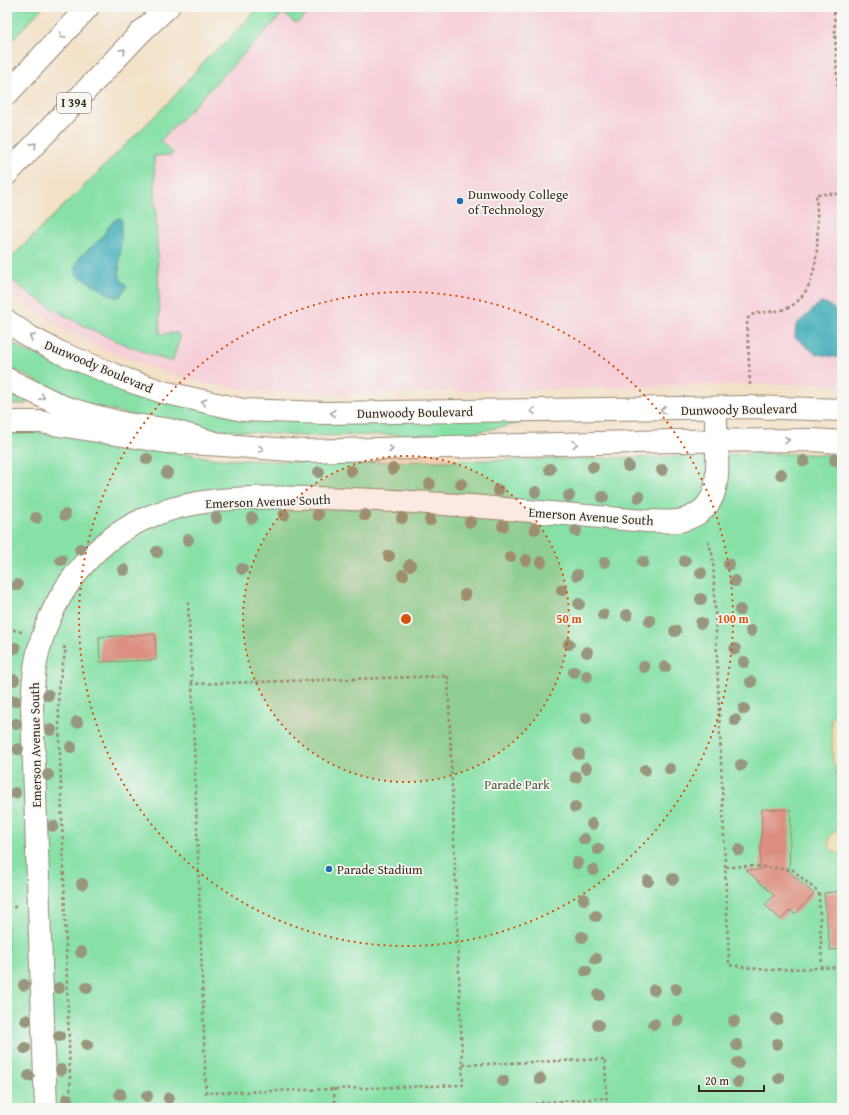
<svg xmlns="http://www.w3.org/2000/svg" width="849" height="1115" font-family="'Gentium Book Plus',serif">
<style>
.built{fill:#f6cfd9}
.green{fill:#87e1a7;stroke:#618662}
.sand{fill:#eeda9e;stroke:#94825e}
.water{fill:#3babb7;stroke:#3b6a6a}
.building{fill:#dc8e80}
.lines{fill:none;stroke-linecap:round;stroke-linejoin:round}
.minor-casing{stroke:#978672;stroke-width:24}
.secondary-casing{stroke:#978672;stroke-width:24}
.motorway-casing{stroke:#978672;stroke-width:24}
.path{stroke:#978672;stroke-width:2.5;stroke-dasharray:3 3;stroke-linecap:butt}
.minor{stroke:#fff;stroke-width:22}
.secondary{stroke:#fff;stroke-width:22}
.motorway{stroke:#fff;stroke-width:22}
.tree{fill:#98967d}
.oneway{stroke:#a79f9a}
.ring{fill:none;stroke:#d7540e;stroke-width:2;stroke-dasharray:2 4}
.poi-dot{fill:#1f6fb2;stroke:#f6f6f2;stroke-width:1.5}
.labels{text-anchor:middle;stroke-width:3.5;stroke-linejoin:round;paint-order:stroke}
.shield{fill:#f6f6f2;stroke:#73675e;stroke-width:1}
.shield-label{font-size:12px;font-weight:bold;fill:#3b2a1e}
.poi-label{font-size:13px;fill:#3b2a1e;stroke:#f6f6f2;text-anchor:start}
.street-label{font-size:13px;fill:#3b2a1e;stroke:#f6f6f2}
.park-label{font-size:13px;fill:#4e5840;stroke:#f6f6f2}
.centre{fill:#d7540e;stroke:#f6f6f2;stroke-width:2}
.ring-label{font-size:12px;text-anchor:middle;font-weight:bold;fill:#d7540e;stroke:#f6f6f2;stroke-width:3.5;stroke-linejoin:round;paint-order:stroke}
</style>
<rect width="100%" height="100%" fill="#f6f6f2"/>
<filter id="ink" filterUnits="userSpaceOnUse"><feTurbulence type="fractalNoise" baseFrequency=".025" numOctaves="2"/><feDisplacementMap in="SourceGraphic" scale="8" xChannelSelector="R" yChannelSelector="G"/><feConvolveMatrix kernelMatrix="1 2 1 2 8 2 1 2 1" color-interpolation-filters="sRGB"/></filter>
<filter id="wash" filterUnits="userSpaceOnUse"><feTurbulence type="fractalNoise" baseFrequency=".012" numOctaves="4" result="noise"/><feDisplacementMap in="SourceGraphic" scale="16" xChannelSelector="R" yChannelSelector="G"/><feGaussianBlur stdDeviation="0.9" result="paint"/><feColorMatrix in="noise" values="0 0 0 0 0 0 0 0 0 0 0 0 0 0 0 0 0 1.4 0 .05"/><feComposite in="paint" operator="in"/></filter>
<g filter="url(#wash)">
<rect width="100%" height="100%" fill="#f3e1c7"/>
<path class="built" d="M269 7H842V385L760 384 349 394 251 390 202 383 168 373 107 351 53 323 7 290V253L15 261Z"/>
<g class="green">
<path d="M7 7H43L7 45Z"/>
<path d="M259 7 310 8 309 12 297 23 294 22 283 13 160 141 173 153 171 155 154 156 160 334 177 333 180 337 172 362C114 342 55 316 7 276V248L13 256 172 99 208 57 224 45Z"/>
<path d="M7 339 26 351 145 395 522 417 521 423 472 433 448 434 303 436 222 430 142 418 78 402 7 366Z"/>
<path d="M7 389 27 400 26 404H7Z"/>
<path d="M48 432 218 459 322 463 672 457 759 453 842 455V1108H7V434Z"/>
</g>
<path class="sand" d="M842 712V764L840 765 842 855 831 850C826 841 829 833 839 829L836 765H833L831 718Z"/>
<g class="water">
<path d="M119 218 122 220 119 273 121 280 127 286 120 297H114L77 275C75 270 75 266 77 262 82 251 96 246 102 237 107 230 110 221 119 218Z"/>
<path d="M820 303 828 304 842 316V358L816 354 795 337 796 325Z"/>
</g>
<g id="blocks">
<g class="building">
<path d="M155 634 156 660 100 662 99 637Z"/>
<path d="M762 809 791 810 789 871 814 894 795 914 790 910 781 920 765 905 774 895 746 870H760Z"/>
<path d="M842 891V949L830 950 824 893Z"/>
</g>
</g>
</g>
<g filter="url(#ink)">
<use href="#blocks" fill-opacity="0" stroke="#978672" stroke-width="1"/>
<g class="lines">
<defs>
<path id="minor" d="M46 1108 32 707C33 686 34 665 40 645 55 592 92 543 142 520 195 495 260 497 317 498 427 500 536 512 646 521 658 521 671 523 683 520 719 510 718 480 717 449 716 436 716 422 716 409"/>
<g id="secondary">
<path d="M7 321 30 337 59 352 127 380 163 392 243 410 325 413 749 407 842 410"/>
<path d="M7 379 64 407 94 416 126 424 170 430 223 445 303 451 673 441 813 440 842 442"/>
</g>
<g id="motorway">
<path d="M7 94 88 7"/>
<path d="M7 174 141 32 168 7"/>
<path d="M7 422H40L167 442 223 445"/>
</g>
</defs>
<use href="#minor" class="minor-casing"/>
<use href="#secondary" class="secondary-casing"/>
<use href="#motorway" class="motorway-casing"/>
<g class="path">
<path d="M750 385 747 320C752 310 767 313 777 311 825 303 818 229 816 194H842L834 7"/>
<path d="M708 541 713 557 729 965 766 970 842 967"/>
<path d="M188 602 192 684"/>
<path d="M7 630H14L22 632"/>
<path d="M63 647 66 648 58 689 71 1108"/>
<path d="M448 676 463 1085 206 1093 192 684Z"/>
<path d="M726 867 754 866 793 870 819 893 822 968"/>
<path d="M7 907H17"/>
<path d="M7 955H11"/>
<path d="M463 1065 605 1059 607 1108"/>
<path d="M334 1088 335 1108"/>
<path d="M511 1108 545 1102 607 1098"/>
</g>
<use href="#minor" class="minor"/>
<use href="#secondary" class="secondary"/>
<use href="#motorway" class="motorway"/>
</g>
<g class="tree">
<circle cx="147" cy="459" r="6"/>
<circle cx="835" cy="460" r="6"/>
<circle cx="804" cy="461" r="6"/>
<circle cx="628" cy="466" r="6"/>
<circle cx="593" cy="467" r="6"/>
<circle cx="393" cy="469" r="6"/>
<circle cx="550" cy="469" r="6"/>
<circle cx="662" cy="470" r="6"/>
<circle cx="351" cy="471" r="6"/>
<circle cx="319" cy="472" r="6"/>
<circle cx="167" cy="473" r="6"/>
<circle cx="781" cy="474" r="6"/>
<circle cx="430" cy="484" r="6"/>
<circle cx="461" cy="484" r="6"/>
<circle cx="498" cy="490" r="6"/>
<circle cx="536" cy="492" r="6"/>
<circle cx="569" cy="496" r="6"/>
<circle cx="603" cy="497" r="6"/>
<circle cx="639" cy="497" r="6"/>
<circle cx="65" cy="515" r="6"/>
<circle cx="284" cy="515" r="6"/>
<circle cx="318" cy="515" r="6"/>
<circle cx="365" cy="515" r="6"/>
<circle cx="36" cy="518" r="6"/>
<circle cx="216" cy="518" r="6"/>
<circle cx="252" cy="518" r="6"/>
<circle cx="402" cy="518" r="6"/>
<circle cx="430" cy="520" r="6"/>
<circle cx="470" cy="522" r="6"/>
<circle cx="503" cy="526" r="6"/>
<circle cx="535" cy="529" r="6"/>
<circle cx="576" cy="531" r="6"/>
<circle cx="188" cy="540" r="6"/>
<circle cx="80" cy="549" r="6"/>
<circle cx="157" cy="552" r="6"/>
<circle cx="389" cy="556" r="6"/>
<circle cx="510" cy="557" r="6"/>
<circle cx="61" cy="560" r="6"/>
<circle cx="526" cy="560" r="6"/>
<circle cx="685" cy="561" r="6"/>
<circle cx="541" cy="562" r="6"/>
<circle cx="605" cy="562" r="6"/>
<circle cx="643" cy="562" r="6"/>
<circle cx="729" cy="564" r="6"/>
<circle cx="410" cy="565" r="6"/>
<circle cx="242" cy="569" r="6"/>
<circle cx="124" cy="570" r="6"/>
<circle cx="701" cy="573" r="6"/>
<circle cx="403" cy="575" r="6"/>
<circle cx="577" cy="575" r="6"/>
<circle cx="735" cy="581" r="6"/>
<circle cx="17" cy="585" r="6"/>
<circle cx="562" cy="590" r="6"/>
<circle cx="465" cy="595" r="6"/>
<circle cx="701" cy="599" r="6"/>
<circle cx="579" cy="604" r="6"/>
<circle cx="740" cy="610" r="6"/>
<circle cx="603" cy="615" r="6"/>
<circle cx="627" cy="615" r="6"/>
<circle cx="650" cy="621" r="6"/>
<circle cx="701" cy="623" r="6"/>
<circle cx="675" cy="631" r="6"/>
<circle cx="751" cy="631" r="6"/>
<circle cx="569" cy="644" r="6"/>
<circle cx="15" cy="648" r="6"/>
<circle cx="735" cy="649" r="6"/>
<circle cx="587" cy="652" r="6"/>
<circle cx="744" cy="662" r="6"/>
<circle cx="644" cy="667" r="6"/>
<circle cx="665" cy="667" r="6"/>
<circle cx="574" cy="672" r="6"/>
<circle cx="587" cy="676" r="6"/>
<circle cx="14" cy="680" r="6"/>
<circle cx="751" cy="682" r="6"/>
<circle cx="48" cy="695" r="6"/>
<circle cx="15" cy="701" r="6"/>
<circle cx="744" cy="709" r="6"/>
<circle cx="586" cy="718" r="6"/>
<circle cx="735" cy="720" r="6"/>
<circle cx="77" cy="722" r="6"/>
<circle cx="16" cy="724" r="6"/>
<circle cx="51" cy="730" r="6"/>
<circle cx="71" cy="747" r="6"/>
<circle cx="18" cy="749" r="6"/>
<circle cx="579" cy="754" r="6"/>
<circle cx="741" cy="765" r="6"/>
<circle cx="586" cy="768" r="6"/>
<circle cx="670" cy="769" r="6"/>
<circle cx="645" cy="770" r="6"/>
<circle cx="48" cy="775" r="6"/>
<circle cx="576" cy="777" r="6"/>
<circle cx="15" cy="793" r="6"/>
<circle cx="575" cy="807" r="6"/>
<circle cx="592" cy="824" r="6"/>
<circle cx="53" cy="826" r="6"/>
<circle cx="584" cy="839" r="6"/>
<circle cx="598" cy="849" r="6"/>
<circle cx="739" cy="850" r="6"/>
<circle cx="577" cy="863" r="6"/>
<circle cx="593" cy="870" r="6"/>
<circle cx="673" cy="879" r="6"/>
<circle cx="648" cy="881" r="6"/>
<circle cx="82" cy="884" r="6"/>
<circle cx="584" cy="899" r="6"/>
<circle cx="596" cy="916" r="6"/>
<circle cx="582" cy="937" r="6"/>
<circle cx="81" cy="952" r="6"/>
<circle cx="596" cy="959" r="6"/>
<circle cx="586" cy="971" r="6"/>
<circle cx="24" cy="985" r="6"/>
<circle cx="59" cy="988" r="6"/>
<circle cx="87" cy="988" r="6"/>
<circle cx="676" cy="989" r="6"/>
<circle cx="654" cy="990" r="6"/>
<circle cx="599" cy="995" r="6"/>
<circle cx="777" cy="1019" r="6"/>
<circle cx="26" cy="1020" r="6"/>
<circle cx="678" cy="1021" r="6"/>
<circle cx="734" cy="1021" r="6"/>
<circle cx="654" cy="1024" r="6"/>
<circle cx="598" cy="1025" r="6"/>
<circle cx="59" cy="1036" r="6"/>
<circle cx="777" cy="1044" r="6"/>
<circle cx="87" cy="1045" r="6"/>
<circle cx="737" cy="1045" r="6"/>
<circle cx="25" cy="1048" r="6"/>
<circle cx="738" cy="1063" r="6"/>
<circle cx="61" cy="1070" r="6"/>
<circle cx="29" cy="1076" r="6"/>
<circle cx="779" cy="1078" r="6"/>
<circle cx="540" cy="1079" r="6"/>
<circle cx="503" cy="1081" r="6"/>
<circle cx="738" cy="1082" r="6"/>
<circle cx="120" cy="1094" r="6"/>
<circle cx="147" cy="1096" r="6"/>
<circle cx="169" cy="1098" r="6"/>
<circle cx="67" cy="1099" r="6"/>
</g>
<defs><path id="oneway-chevron" d="M-2-3.5L2.5 0L-2 3.5" fill="none" stroke-width="1.6" stroke-linecap="round" stroke-linejoin="round"/></defs>
<g class="oneway">
<use href="#oneway-chevron" transform="translate(62 36) rotate(133)"/>
<use href="#oneway-chevron" transform="translate(123 51) rotate(-47)"/>
<use href="#oneway-chevron" transform="translate(34 145) rotate(-47)"/>
<use href="#oneway-chevron" transform="translate(32 337) rotate(-150)"/>
<use href="#oneway-chevron" transform="translate(42 397) rotate(25)"/>
<use href="#oneway-chevron" transform="translate(204 402) rotate(-168)"/>
<use href="#oneway-chevron" transform="translate(663 410) rotate(179)"/>
<use href="#oneway-chevron" transform="translate(533 411) rotate(179)"/>
<use href="#oneway-chevron" transform="translate(333 413) rotate(179)"/>
<use href="#oneway-chevron" transform="translate(787 440) rotate(-1)"/>
<use href="#oneway-chevron" transform="translate(575 444) rotate(-2)"/>
<use href="#oneway-chevron" transform="translate(261 449) rotate(4)"/>
<use href="#oneway-chevron" transform="translate(391 449) rotate(-2)"/>
</g>
</g>
<circle cx="406" cy="619" r="163" fill="#d7540e" fill-opacity=".12"/>
<g class="ring">
<circle cx="406" cy="619" r="163"/>
<circle cx="406" cy="619" r="327"/>
</g>
<g class="poi-dot">
<circle cx="460" cy="201" r="4"/>
<circle cx="329" cy="869" r="4"/>
</g>
<g class="labels">
<rect class="shield" x="57" y="93" width="34" height="20" rx="3"/>
<g class="shield-label">
<text x="74" y="107">I 394</text>
</g>
<g class="poi-label">
<text x="468" y="199">Dunwoody College<tspan x="468" dy="15">of Technology</tspan></text>
<text x="337" y="874">Parade Stadium</text>
</g>
<g class="street-label">
<text transform="translate(99 366) rotate(23)" y="5">Dunwoody Boulevard</text>
<text transform="translate(739 409) rotate(-1)" y="5">Dunwoody Boulevard</text>
<text transform="translate(415 412) rotate(-1)" y="5">Dunwoody Boulevard</text>
<text transform="translate(268 501) rotate(-2)" y="5">Emerson Avenue South</text>
<text transform="translate(591 516) rotate(4)" y="5">Emerson Avenue South</text>
<text transform="translate(35 745) rotate(-91)" y="5">Emerson Avenue South</text>
</g>
<g class="park-label">
<text x="517" y="789">Parade Park</text>
</g>
</g>
<circle cx="406" cy="619" r="6" class="centre"/>
<g class="ring-label">
<text x="569" y="623">50 m</text>
<text x="733" y="623">100 m</text>
</g>
<rect width="849" height="1115" fill="none" stroke="#f6f6f2" stroke-width="24"/>
<path d="M699 1085v6h65v-6" fill="none" stroke="#3b2a1e" stroke-width="2"/>
<text x="705" y="1085" font-size="12" fill="#3b2a1e" stroke="#f6f6f2" stroke-width="3" paint-order="stroke">20 m</text>
</svg>
